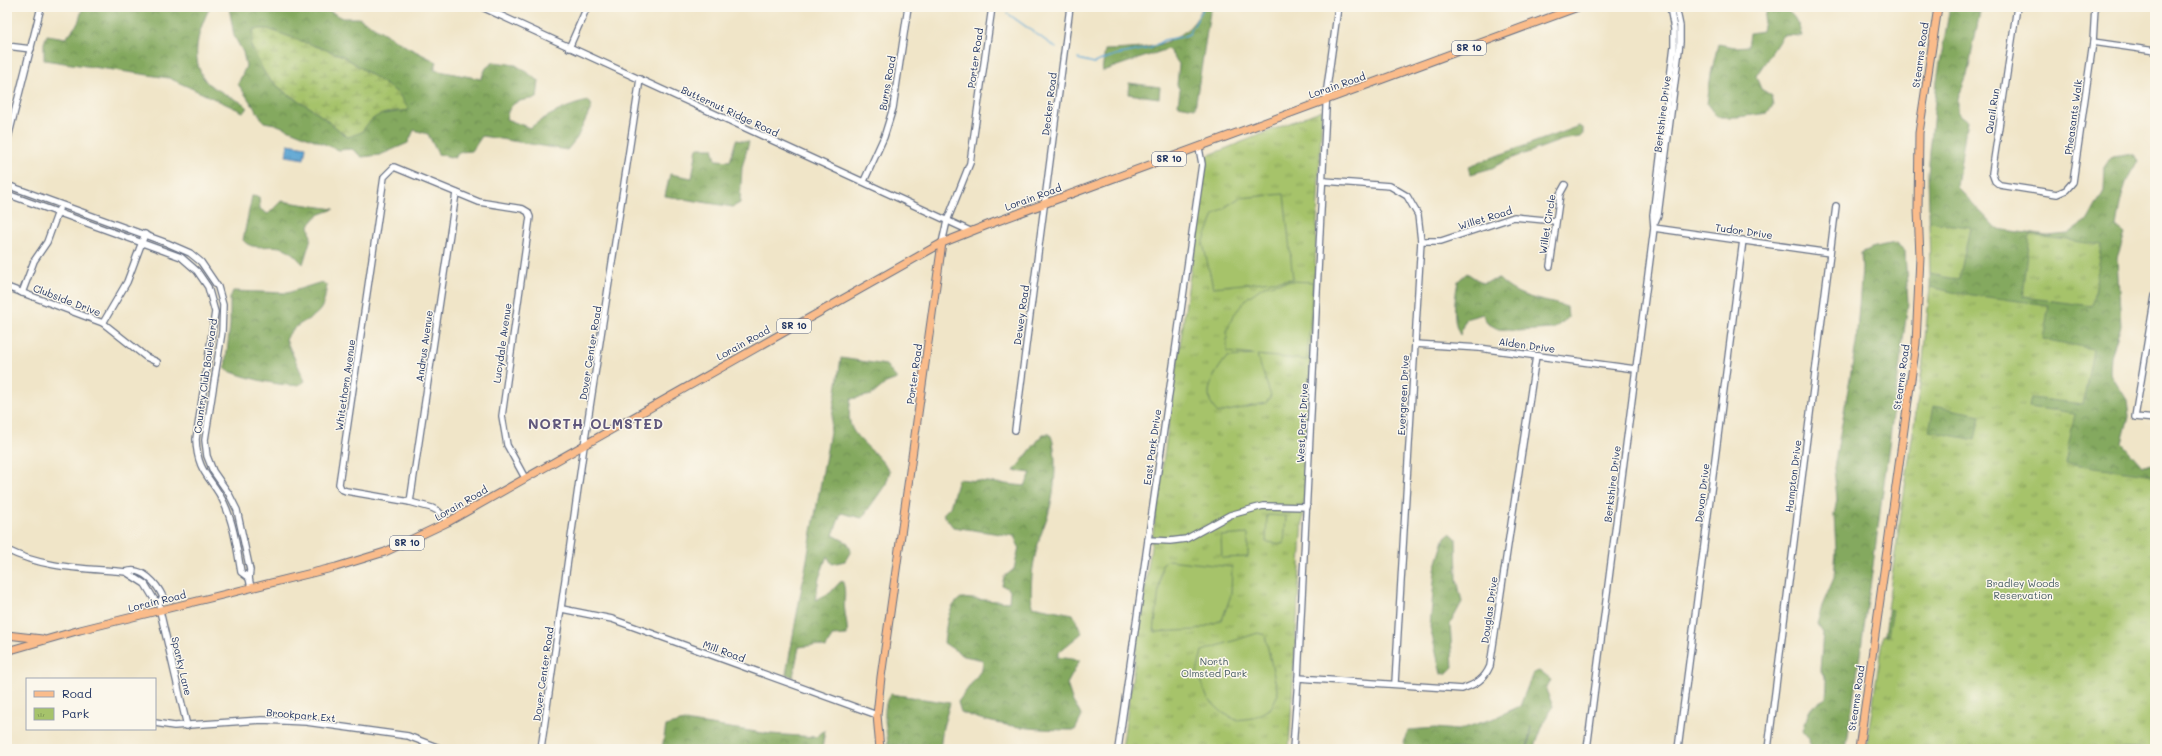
<svg xmlns="http://www.w3.org/2000/svg" width="2162" height="756" font-family="Mali,sans-serif">
<style>
.forest{fill:url(#forest-crowns);stroke:#506c5e;fill-rule:evenodd}
.wetland{fill:url(#wetland-marsh);stroke:#607964}
.park{fill:url(#park-tufts);stroke:#607964;fill-rule:evenodd}
.pitch{fill:#a6c36b;stroke:#607964}
.water{fill:url(#water-waves);stroke:#3c6a98}
.lines{fill:none;stroke-linecap:round;stroke-linejoin:round}
.stream{stroke:#5ca5d3;stroke-width:1.5}
.minor-casing{stroke:#666f83;stroke-width:8}
.major-casing{stroke:#666f83;stroke-width:9}
.minor{stroke:#fff;stroke-width:5.5}
.major{stroke:#fabc8b;stroke-width:7}
.labels{text-anchor:middle;stroke-width:3;stroke-linejoin:round;paint-order:stroke}
.shield{fill:#fbf7ec;stroke:#5e6b89;stroke-width:1}
.shield-label{font-size:9px;font-weight:bold;fill:#1b2f5e}
.street-label{font-size:10px;fill:#1b2f5e;stroke:#fbf7ec}
.park-label{font-size:10px;fill:#455b62;stroke:#fbf7ec}
.district-label{font-size:14px;font-weight:bold;letter-spacing:1px;fill:#60587d;stroke:#fbf7ec}
</style>
<defs>
<pattern id="forest-crowns" width="20" height="18" patternUnits="userSpaceOnUse"><rect width="20" height="18" fill="#84a95f"/><path d="M2 6a3 3 0 1 1 6 0M12 15a3 3 0 1 1 6 0" fill="none" stroke="#6b8a52"/></pattern>
<pattern id="wetland-marsh" width="20" height="14" patternUnits="userSpaceOnUse"><rect width="20" height="14" fill="#a6c36b"/><path d="M1 5h8M5 5V1M11 12h8M15 12V8" fill="none" stroke="#869f5b"/></pattern>
<pattern id="park-tufts" width="24" height="20" patternUnits="userSpaceOnUse"><rect width="24" height="20" fill="#a6c36b"/><path d="M3 7l-1-3M5 7V3M7 7l1-3M15 17l-1-3M17 17v-4M19 17l1-3" fill="none" stroke="#869f5b"/></pattern>
<pattern id="water-waves" width="16" height="10" patternUnits="userSpaceOnUse"><rect width="16" height="10" fill="#5ca5d3"/><path d="M0 5q4-4 8 0t8 0" fill="none" stroke="#4b87ae"/></pattern>
</defs>
<rect width="100%" height="100%" fill="#fbf7ec"/>
<filter id="ink" filterUnits="userSpaceOnUse"><feTurbulence type="fractalNoise" baseFrequency=".025" numOctaves="2"/><feDisplacementMap in="SourceGraphic" scale="8" xChannelSelector="R" yChannelSelector="G"/><feConvolveMatrix kernelMatrix="1 2 1 2 8 2 1 2 1" color-interpolation-filters="sRGB"/></filter>
<filter id="wash" filterUnits="userSpaceOnUse"><feTurbulence type="fractalNoise" baseFrequency=".012" numOctaves="4" result="noise"/><feDisplacementMap in="SourceGraphic" scale="16" xChannelSelector="R" yChannelSelector="G"/><feGaussianBlur stdDeviation="0.9" result="paint"/><feColorMatrix in="noise" values="0 0 0 0 0 0 0 0 0 0 0 0 0 0 0 0 0 1.4 0 .05"/><feComposite in="paint" operator="in"/></filter>
<g filter="url(#wash)">
<rect width="100%" height="100%" fill="#f0e5c8"/>
<g class="forest">
<path d="M83 7H210C199 29 189 57 205 80 209 86 219 90 225 94 233 99 242 101 248 108L243 112 169 78 44 60V43L47 35 66 38 78 23Z"/>
<path d="M229 7H321L343 18H359L407 47 437 62 434 70 481 79 486 68 494 62 516 65 539 81 537 98C519 101 510 100 506 119L530 128C545 116 570 104 589 101L592 106 577 138 567 150 482 136 472 151 459 152 455 158 438 154 428 134 414 130 408 143 380 155 362 157 352 149 339 150 275 124 264 122 238 84 246 66 243 52 234 36ZM254 30H268L343 56 370 74 408 110 377 115 348 137 311 108 287 94 266 76Z"/>
<path d="M1202 7H1220L1213 8 1210 12 1195 108 1178 105 1180 90 1177 85 1179 64 1168 49 1102 71 1105 50C1137 49 1174 49 1195 21 1198 16 1201 13 1202 7Z"/>
<path d="M1769 7C1791 8 1796 16 1802 36L1783 35 1756 76 1761 89 1771 95 1773 105 1768 113 1738 117H1717L1707 104 1711 74 1718 44 1735 47 1748 46 1750 33 1762 31 1765 14Z"/>
<path d="M1950 7H1981L1967 76 1958 98V113L1967 120 1957 187 1997 229 2048 236 2068 234 2088 220 2104 191 2105 166 2111 157 2134 154 2138 162C2123 180 2120 204 2116 227L2125 234 2117 258 2121 326 2111 356 2110 372 2127 400 2129 416 2122 443 2142 466 2155 465V749H1869L1930 312V247L1928 173 1937 80Z"/>
<path d="M1129 83 1160 87 1159 98 1128 94Z"/>
<path d="M1579 126 1583 129V134L1580 137 1562 140 1505 161 1492 168 1471 174 1469 166Z"/>
<path d="M736 140 749 142 742 167 740 203 733 207 665 196 670 174 692 178 697 148H713L716 160 730 161Z"/>
<path d="M252 196 259 197 260 209 268 214 281 201 334 209 318 215 309 225 311 238 303 264C298 259 292 252 286 249 271 242 253 253 243 240Z"/>
<path d="M1896 243 1905 251 1908 303 1871 580 1846 749H1810L1809 739 1803 731C1809 711 1807 708 1826 698L1827 682 1820 669 1823 633 1817 624 1822 606 1834 578 1836 549 1834 515 1837 499 1834 468 1856 344 1862 268 1861 253 1874 247Z"/>
<path d="M1467 273 1482 283 1499 279C1518 299 1542 299 1567 307L1568 318 1553 329 1517 331 1498 329 1487 323 1483 314 1465 319 1460 335C1451 318 1455 299 1458 281Z"/>
<path d="M322 282 327 286C325 294 325 303 320 310 312 321 292 323 286 340L305 381C303 383 299 385 297 385 282 387 237 376 225 369L230 325V298L233 291 287 293Z"/>
<path d="M841 358 886 365 897 379 886 383 872 395 851 399C846 427 852 432 871 450 878 456 884 464 890 471L886 484 862 518 841 513 833 535 848 543 851 551 845 561 832 564 827 556 819 578 815 600 830 593 842 580C847 591 843 601 845 612 846 621 848 626 847 635L832 636 826 648 815 645 799 647 793 677 786 674 828 444Z"/>
<path d="M1043 434H1050C1058 448 1055 488 1051 504 1048 519 1040 533 1037 548 1032 567 1030 586 1032 606L1073 614 1082 633 1060 651 1057 657 1080 660 1067 684 1073 702 1082 716 1075 730C1038 730 996 727 961 712L958 702 982 669 983 660 964 656 944 643C946 627 947 607 961 598L1009 602 1010 590 1002 585 1004 577 1014 569 1019 547 1014 536 953 527 943 514 950 507 958 479 1025 486 1031 473 1014 471Z"/>
<path d="M1450 533 1456 538 1457 579 1462 602 1450 624 1453 667 1447 673 1441 674 1430 627 1435 569 1445 537Z"/>
<path d="M1539 671 1551 680 1546 690 1553 706 1545 720 1534 749H1528L1531 726 1527 749H1407L1403 742 1409 730 1435 728 1458 730 1492 719 1520 706 1533 673Z"/>
<path d="M891 694 950 703 943 727 940 749 888 745C887 731 880 705 891 694Z"/>
<path d="M684 721 770 734 816 737 825 730 822 749H662L666 726Z"/>
</g>
<path class="wetland" d="M254 29H268L343 56 398 93 409 110C387 113 374 111 362 132L348 137 311 108 287 94 266 76 251 46Z"/>
<g class="park">
<path d="M1322 110 1306 468 1289 749H1122L1207 156Z"/>
<path d="M1929 222 1970 227 1959 280 1930 274Z"/>
<path d="M2030 235 2102 245 2092 306 2023 297Z"/>
<path d="M1930 287 1957 293 2049 305 2043 339 2093 349 2083 404 2031 398 2029 407 2075 413 2065 463 2155 475V749H1866L1883 635H1888L1893 610 1887 609 1922 371ZM1934 406 1980 415 1975 440 1929 431Z"/>
</g>
<g class="pitch">
<path d="M1284 194 1293 279 1213 287 1203 243 1214 215 1239 198Z"/>
<path d="M1288 281 1313 282 1307 360 1257 355 1271 396 1266 403 1218 413C1199 395 1214 374 1227 357L1254 355 1227 352V331L1233 316 1247 298 1264 286Z"/>
<path d="M1267 515 1286 516 1284 544 1266 542Z"/>
<path d="M1248 534V557L1222 558 1221 536Z"/>
<path d="M1168 560 1232 567 1231 595 1222 620 1196 630 1154 632 1162 564Z"/>
<path d="M1258 633 1265 635 1278 694 1271 708 1253 718 1236 720 1223 713 1208 699 1197 674 1202 651Z"/>
</g>
<path class="water" d="M288 144 306 147 304 159 286 156Z"/>
<g class="lines">
<g class="stream">
<path d="M1007 13 1056 48"/>
<path d="M1078 59 1094 63 1115 55 1151 48 1164 40 1181 37 1189 34 1204 7"/>
</g>
</g>
</g>
<g filter="url(#ink)">
<g class="lines">
<defs>
<g id="minor">
<path d="M482 7 970 231"/>
<path d="M2017 7 1992 173 1995 181 2000 185 2057 194 2066 190 2073 182 2093 42 2095 7"/>
<path d="M2093 42 2155 51"/>
<path d="M7 46 31 49"/>
<path d="M569 48 587 7"/>
<path d="M7 142 41 7"/>
<path d="M864 181 884 137 893 108 908 7"/>
<path d="M1324 181 1390 186 1407 196 1418 215 1421 241 1395 683"/>
<path d="M7 185 167 243 190 253 201 262 218 287 223 305 222 332 205 440 207 456 213 471 229 494 237 510 250 570 249 578 251 588"/>
<path d="M7 194 181 257 197 271 208 287 215 312 196 439C197 474 212 477 224 503 234 524 237 549 241 572L249 578"/>
<path d="M1655 222 1658 215 1680 42V26L1676 7"/>
<path d="M1654 228 1830 253"/>
<path d="M1421 241H1441L1514 217 1555 221"/>
<path d="M942 243 947 221 970 163 992 7"/>
<path d="M1550 266 1560 194 1565 185"/>
<path d="M7 287 103 323 146 357 157 362"/>
<path d="M22 293 34 261 47 242 59 209"/>
<path d="M2155 296 2135 417 2155 419"/>
<path d="M103 323 127 282 145 234"/>
<path d="M1415 344 1479 348 1635 369"/>
<path d="M1015 430 1070 7"/>
<path d="M410 502 456 193"/>
<path d="M448 522 438 511 432 508 410 502 346 491 341 489 339 484 384 177 394 167 479 202 523 209 528 212 530 217 502 416 507 445 525 478"/>
<path d="M1148 540 1170 541 1186 539 1230 515 1263 506 1307 507"/>
<path d="M7 550C45 569 85 568 126 572 142 566 157 584 163 597L159 603 160 611 187 726"/>
<path d="M126 572 145 584 154 599 159 603"/>
<path d="M562 609 612 619 877 715"/>
<path d="M1298 678 1462 689C1476 684 1484 680 1490 666L1536 356"/>
<path d="M155 723 174 726 262 720 306 722 408 736 442 749"/>
<path d="M880 748 893 749"/>
<path d="M541 749 584 446 640 79"/>
<path d="M1118 749 1202 164 1199 148"/>
<path d="M1293 749 1298 678 1327 88 1338 7"/>
<path d="M1587 749 1654 228 1653 215 1674 46V29L1670 7"/>
<path d="M1678 749 1743 240"/>
<path d="M1768 749 1836 206"/>
</g>
<g id="major">
<path d="M7 635 42 639"/>
<path d="M7 651 80 630 336 567 385 552 448 522 942 243 995 222 1578 7"/>
<path d="M880 749 877 715 881 677 942 243"/>
<path d="M1859 749 1916 344 1920 257 1918 210 1919 133 1938 7"/>
</g>
</defs>
<use href="#minor" class="minor-casing"/>
<use href="#major" class="major-casing"/>
<use href="#minor" class="minor"/>
<use href="#major" class="major"/>
</g>
</g>
<g class="labels">
<g class="shield">
<rect x="1452" y="41" width="34" height="14" rx="3"/>
<rect x="1152" y="152" width="34" height="14" rx="3"/>
<rect x="777" y="319" width="34" height="14" rx="3"/>
<rect x="390" y="536" width="34" height="14" rx="3"/>
</g>
<g class="shield-label">
<text x="1469" y="51">SR 10</text>
<text x="1169" y="162">SR 10</text>
<text x="794" y="329">SR 10</text>
<text x="407" y="546">SR 10</text>
</g>
<g class="street-label">
<text transform="translate(1920 55) rotate(-82)" y="4">Stearns Road</text>
<text transform="translate(975 58) rotate(-82)" y="4">Porter Road</text>
<text transform="translate(887 83) rotate(-80)" y="4">Burns Road</text>
<text transform="translate(1337 85) rotate(-19)" y="4">Lorain Road</text>
<text transform="translate(1049 104) rotate(-83)" y="4">Decker Road</text>
<text transform="translate(730 111) rotate(25)" y="4">Butternut Ridge Road</text>
<text transform="translate(1992 111) rotate(-81)" y="4">Quail Run</text>
<text transform="translate(1662 114) rotate(-83)" y="4">Berkshire Drive</text>
<text transform="translate(2073 117) rotate(-82)" y="4">Pheasants Walk</text>
<text transform="translate(1033 197) rotate(-20)" y="4">Lorain Road</text>
<text transform="translate(1485 218) rotate(-17)" y="4">Willet Road</text>
<text transform="translate(1547 224) rotate(-81)" y="4">Willet Circle</text>
<text transform="translate(1744 231) rotate(8)" y="4">Tudor Drive</text>
<text transform="translate(67 300) rotate(21)" y="4">Clubside Drive</text>
<text transform="translate(1021 315) rotate(-82)" y="4">Dewey Road</text>
<text transform="translate(502 343) rotate(-82)" y="4">Lucydale Avenue</text>
<text transform="translate(743 343) rotate(-29)" y="4">Lorain Road</text>
<text transform="translate(1527 345) rotate(8)" y="4">Alden Drive</text>
<text transform="translate(424 346) rotate(-82)" y="4">Andrus Avenue</text>
<text transform="translate(590 353) rotate(-81)" y="4">Dover Center Road</text>
<text transform="translate(914 374) rotate(-82)" y="4">Porter Road</text>
<text transform="translate(205 376) rotate(-82)" y="4">Country Club Boulevard</text>
<text transform="translate(1901 377) rotate(-82)" y="4">Stearns Road</text>
<text transform="translate(345 385) rotate(-82)" y="4">Whitethorn Avenue</text>
<text transform="translate(1403 395) rotate(-87)" y="4">Evergreen Drive</text>
<text transform="translate(1302 423) rotate(-87)" y="4">West Park Drive</text>
<text transform="translate(1152 447) rotate(-82)" y="4">East Park Drive</text>
<text transform="translate(1793 476) rotate(-83)" y="4">Hampton Drive</text>
<text transform="translate(1612 484) rotate(-83)" y="4">Berkshire Drive</text>
<text transform="translate(1702 493) rotate(-83)" y="4">Devon Drive</text>
<text transform="translate(461 503) rotate(-30)" y="4">Lorain Road</text>
<text transform="translate(157 601) rotate(-14)" y="4">Lorain Road</text>
<text transform="translate(1489 610) rotate(-82)" y="4">Douglas Drive</text>
<text transform="translate(724 651) rotate(20)" y="4">Mill Road</text>
<text transform="translate(182 666) rotate(77)" y="4">Sparky Lane</text>
<text transform="translate(543 674) rotate(-82)" y="4">Dover Center Road</text>
<text transform="translate(1856 698) rotate(-82)" y="4">Stearns Road</text>
<text transform="translate(301 715) rotate(5)" y="4">Brookpark Ext</text>
</g>
<g class="park-label">
<text x="2023" y="587">Bradley Woods<tspan x="2023" dy="12">Reservation</tspan></text>
<text x="1214" y="665">North<tspan x="1214" dy="12">Olmsted Park</tspan></text>
</g>
<g class="district-label">
<text x="596" y="429">NORTH OLMSTED</text>
</g>
</g>
<rect width="2162" height="756" fill="none" stroke="#fbf7ec" stroke-width="24"/>
<rect x="26" y="678" width="130" height="52" fill="#fbf7ec" stroke="#a1a7b3"/>
<rect x="34" y="691" width="20" height="6" fill="#fabc8b" stroke="#a1a7b3"/>
<text x="62" y="698" font-size="12" fill="#1b2f5e">Road</text>
<rect x="34" y="708" width="20" height="12" fill="url(#park-tufts)" stroke="#a1a7b3"/>
<text x="62" y="718" font-size="12" fill="#1b2f5e">Park</text>
</svg>
